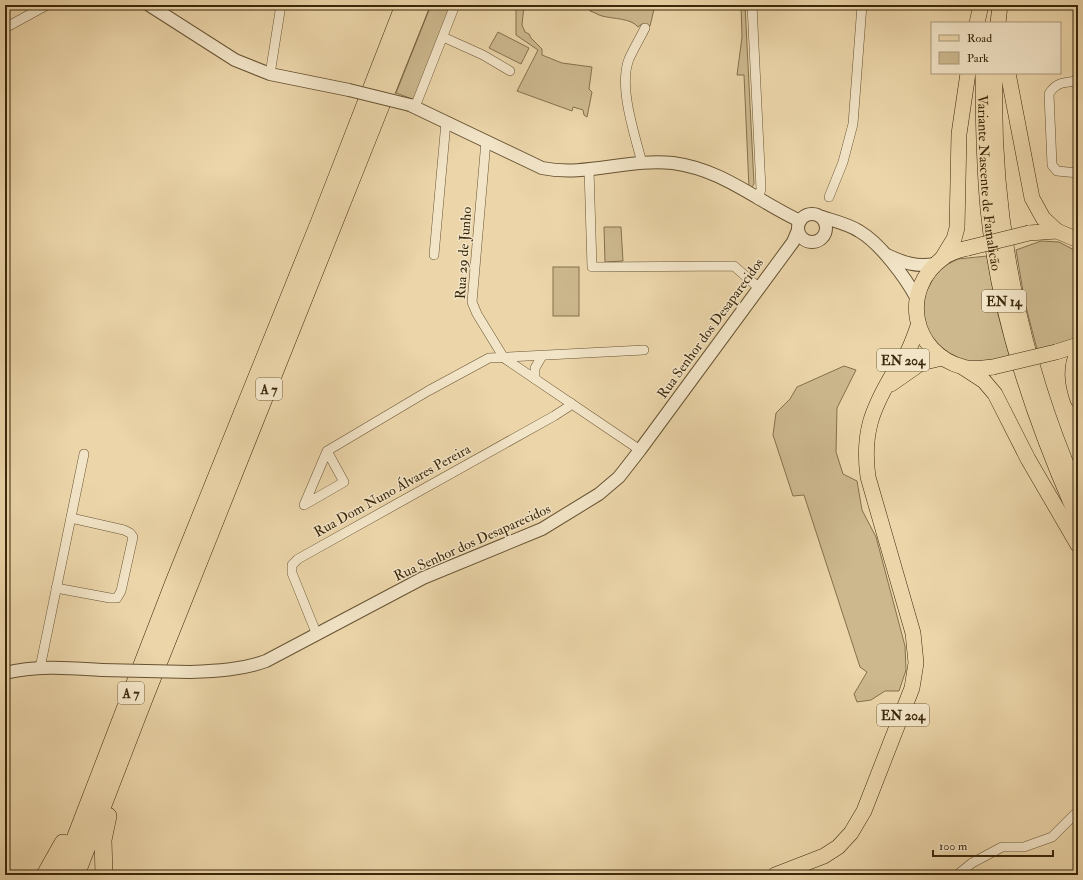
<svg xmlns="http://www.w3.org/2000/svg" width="1083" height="880" font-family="'IM FELL Double Pica',serif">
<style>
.green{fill:#cdb88e;stroke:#84704c}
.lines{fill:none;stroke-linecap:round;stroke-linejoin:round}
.minor-casing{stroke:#675332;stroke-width:10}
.tertiary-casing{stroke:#675332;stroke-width:14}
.primary-casing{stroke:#3b280a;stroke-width:16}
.trunk-casing{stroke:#3b280a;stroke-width:16}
.motorway-casing{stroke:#3b280a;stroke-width:18}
.minor{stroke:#f2e4c7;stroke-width:9}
.tertiary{stroke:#f2e4c7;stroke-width:12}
.primary{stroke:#ebd5a9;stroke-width:15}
.trunk{stroke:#ebd5a9;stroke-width:15}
.motorway{stroke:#ebd5a9;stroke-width:17}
.tertiary-bridge-casing{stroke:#675332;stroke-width:14;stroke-linecap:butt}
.primary-bridge-casing{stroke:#3b280a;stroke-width:16;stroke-linecap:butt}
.tertiary-bridge{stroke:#f2e4c7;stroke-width:12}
.primary-bridge{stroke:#ebd5a9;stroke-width:15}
.labels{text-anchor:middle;stroke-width:3;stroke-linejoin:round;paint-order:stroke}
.shield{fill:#f2e4c7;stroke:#726043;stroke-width:1}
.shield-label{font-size:13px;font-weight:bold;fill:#3b280a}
.street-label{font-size:14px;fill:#3b280a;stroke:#f2e4c7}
</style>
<rect width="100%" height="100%" fill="#ebd5a9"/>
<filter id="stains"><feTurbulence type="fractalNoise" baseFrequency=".005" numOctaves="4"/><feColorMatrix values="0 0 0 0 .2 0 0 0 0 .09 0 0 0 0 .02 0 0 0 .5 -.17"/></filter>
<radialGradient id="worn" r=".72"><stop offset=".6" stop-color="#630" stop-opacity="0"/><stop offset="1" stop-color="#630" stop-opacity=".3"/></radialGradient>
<g class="green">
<path d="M431 5H452L415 100 396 93Z"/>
<path d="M516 5H524L522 25 525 32 529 34 531 38 542 49V55L562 63 592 67 589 89 592 92 587 117 584 115 583 110 573 107 572 111 517 91 538 50 516 35Z"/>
<path d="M588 5H655L650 26 642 24 638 27C631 18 613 19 602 16 598 15 594 12 590 11Z"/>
<path d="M741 5H745L754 184 752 187 749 188 744 75H737L742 37Z"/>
<path d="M498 32 529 48 521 64 489 48Z"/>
<path d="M604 227H621L623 261 605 262Z"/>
<path d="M1041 241 1059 242 1078 252V337L1075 340 1038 353 1025 303 1016 250Z"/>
<path d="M987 256 996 307 1010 358 973 362 963 360 940 350 925 327 923 311 925 294 938 269 958 259Z"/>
<rect x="553" y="267" width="26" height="49"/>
<path d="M844 366 856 370 837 408 836 452 843 474 857 481 862 510 876 537 905 646 906 670 899 691H885L871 700 857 702 854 694 867 672 860 667 804 495 793 496 773 435 776 413 790 399 797 387Z"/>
</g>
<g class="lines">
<defs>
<g id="minor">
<path d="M752 5 761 189 758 200"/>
<path d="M5 28 47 5"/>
<path d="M443 37 483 55 510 71"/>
<path d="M270 74 281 5"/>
<path d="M1078 81C1065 82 1056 82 1049 94L1052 165 1057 171 1078 173"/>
<path d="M415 107 455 5"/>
<path d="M486 141 472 302 477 314 504 358 640 450"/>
<path d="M642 163C635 135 618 87 629 59 634 48 640 38 645 28"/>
<path d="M589 169 592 267 734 266 759 288"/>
<path d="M829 197 843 162 853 124 862 5"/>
<path d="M434 255 446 122"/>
<path d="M535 379V368L542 356"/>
<path d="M327 451 344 482 304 505 327 451 428 391 489 358 644 350"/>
<path d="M56 588 110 598H117L121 591 133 537 130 533 124 530 71 518"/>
<path d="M317 635 292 573V565L298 559 554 416 568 407 571 403"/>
<path d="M40 668 84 454"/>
<path d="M957 875 972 863 1002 847H1024L1052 837 1078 811"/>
</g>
<g id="tertiary">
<path d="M149 5 235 60 270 74 349 90"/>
<path d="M410 105 542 168C586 177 629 158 673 163 724 170 755 200 800 221"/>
<circle cx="812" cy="228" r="14"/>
<path d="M822 217C834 221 848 224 859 231 880 243 906 278 917 299"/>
<path d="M887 255C904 263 916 267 935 264"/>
<path d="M190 672C216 671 241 670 266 661L423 578 542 529 599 494 619 477 640 450 793 242 798 230"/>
<path d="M5 673C37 665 70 668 102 670"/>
</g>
<g id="primary">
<path d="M1029 233 1057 231 1078 240"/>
<path d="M968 248C960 250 950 252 943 258 900 289 911 353 963 367 972 370 983 368 993 367"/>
<path d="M1056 352 1078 345"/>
<path d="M891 384 921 363 942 358"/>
<path d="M775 875 824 856 838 847 851 833 864 811 912 688 916 663 913 633 868 477C862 433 872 409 894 372 897 366 901 362 905 357 911 347 914 337 918 326"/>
</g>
<g id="trunk">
<path d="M977 23 981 5"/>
<path d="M998 23 1000 5"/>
<path id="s1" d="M983 73C983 119 984 164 988 209 999 317 1034 420 1078 519"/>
<path d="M995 73C991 217 1020 360 1078 492"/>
<path d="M1008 73 1032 198 1043 218 1057 231"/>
<path d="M943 257 954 239 957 228 959 134 968 73"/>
<path d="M1078 351C1070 368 1072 383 1078 400"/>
<path d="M964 368 984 381 995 394 1028 459 1078 545"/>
</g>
<g id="motorway">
<path d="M45 875 63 843"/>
<path d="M61 875 174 582 319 223 404 5"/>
<path d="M76 875 144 699 421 5"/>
<path d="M104 875 103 840 108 816"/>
</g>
</defs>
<use href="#minor" class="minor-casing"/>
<use href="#tertiary" class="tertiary-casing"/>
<use href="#primary" class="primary-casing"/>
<use href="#trunk" class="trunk-casing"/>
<use href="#motorway" class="motorway-casing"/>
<use href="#minor" class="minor"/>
<use href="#tertiary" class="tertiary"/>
<use href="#primary" class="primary"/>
<use href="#trunk" class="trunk"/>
<use href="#motorway" class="motorway"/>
<defs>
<g id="tertiary-bridge">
<path d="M349 90 410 105"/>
<path d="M102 670 190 672"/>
</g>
<g id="primary-bridge">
<path d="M968 248 1029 233"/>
<path d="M993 367 1056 352"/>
</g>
</defs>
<use href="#tertiary-bridge" class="tertiary-bridge-casing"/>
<use href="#primary-bridge" class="primary-bridge-casing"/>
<use href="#tertiary-bridge" class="tertiary-bridge"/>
<use href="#primary-bridge" class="primary-bridge"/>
</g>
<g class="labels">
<g class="shield">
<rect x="982" y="290" width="44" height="22" rx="3"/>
<rect x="877" y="349" width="52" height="22" rx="3"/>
<rect x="256" y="378" width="26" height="22" rx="3"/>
<rect x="118" y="682" width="26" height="22" rx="3"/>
<rect x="877" y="704" width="52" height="22" rx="3"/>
</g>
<g class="shield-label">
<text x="1004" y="306">EN 14</text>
<text x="903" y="365">EN 204</text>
<text x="269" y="394">A 7</text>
<text x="131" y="698">A 7</text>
<text x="903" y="720">EN 204</text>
</g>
<g class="street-label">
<text dy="5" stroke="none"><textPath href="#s1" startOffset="110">Variante Nascente de Famalicão</textPath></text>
<text transform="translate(463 253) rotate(-86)" y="5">Rua 29 de Junho</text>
<text transform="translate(710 328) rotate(-54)" y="5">Rua Senhor dos Desaparecidos</text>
<text transform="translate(392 490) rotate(-29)" y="5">Rua Dom Nuno Álvares Pereira</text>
<text transform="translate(472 542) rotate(-24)" y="5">Rua Senhor dos Desaparecidos</text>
</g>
</g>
<rect width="1083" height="880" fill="none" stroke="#ebd5a9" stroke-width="20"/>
<rect x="6" y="6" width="1071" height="868" fill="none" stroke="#3b280a" stroke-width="2"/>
<rect x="10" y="10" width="1063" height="860" fill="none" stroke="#3b280a"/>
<rect x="931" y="22" width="130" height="52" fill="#f2e4c7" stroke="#a9997b"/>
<rect x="939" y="35" width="20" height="6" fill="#ebd5a9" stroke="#a9997b"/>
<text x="967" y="42" font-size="12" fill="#3b280a">Road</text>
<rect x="939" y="52" width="20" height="12" fill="#cdb88e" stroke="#a9997b"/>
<text x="967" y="62" font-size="12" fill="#3b280a">Park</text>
<path d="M933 850v6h120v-6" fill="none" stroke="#3b280a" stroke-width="2"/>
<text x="939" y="850" font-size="12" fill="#3b280a" stroke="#f2e4c7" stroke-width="3" paint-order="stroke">100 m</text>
<rect width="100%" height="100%" filter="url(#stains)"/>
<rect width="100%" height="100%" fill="url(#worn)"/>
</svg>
